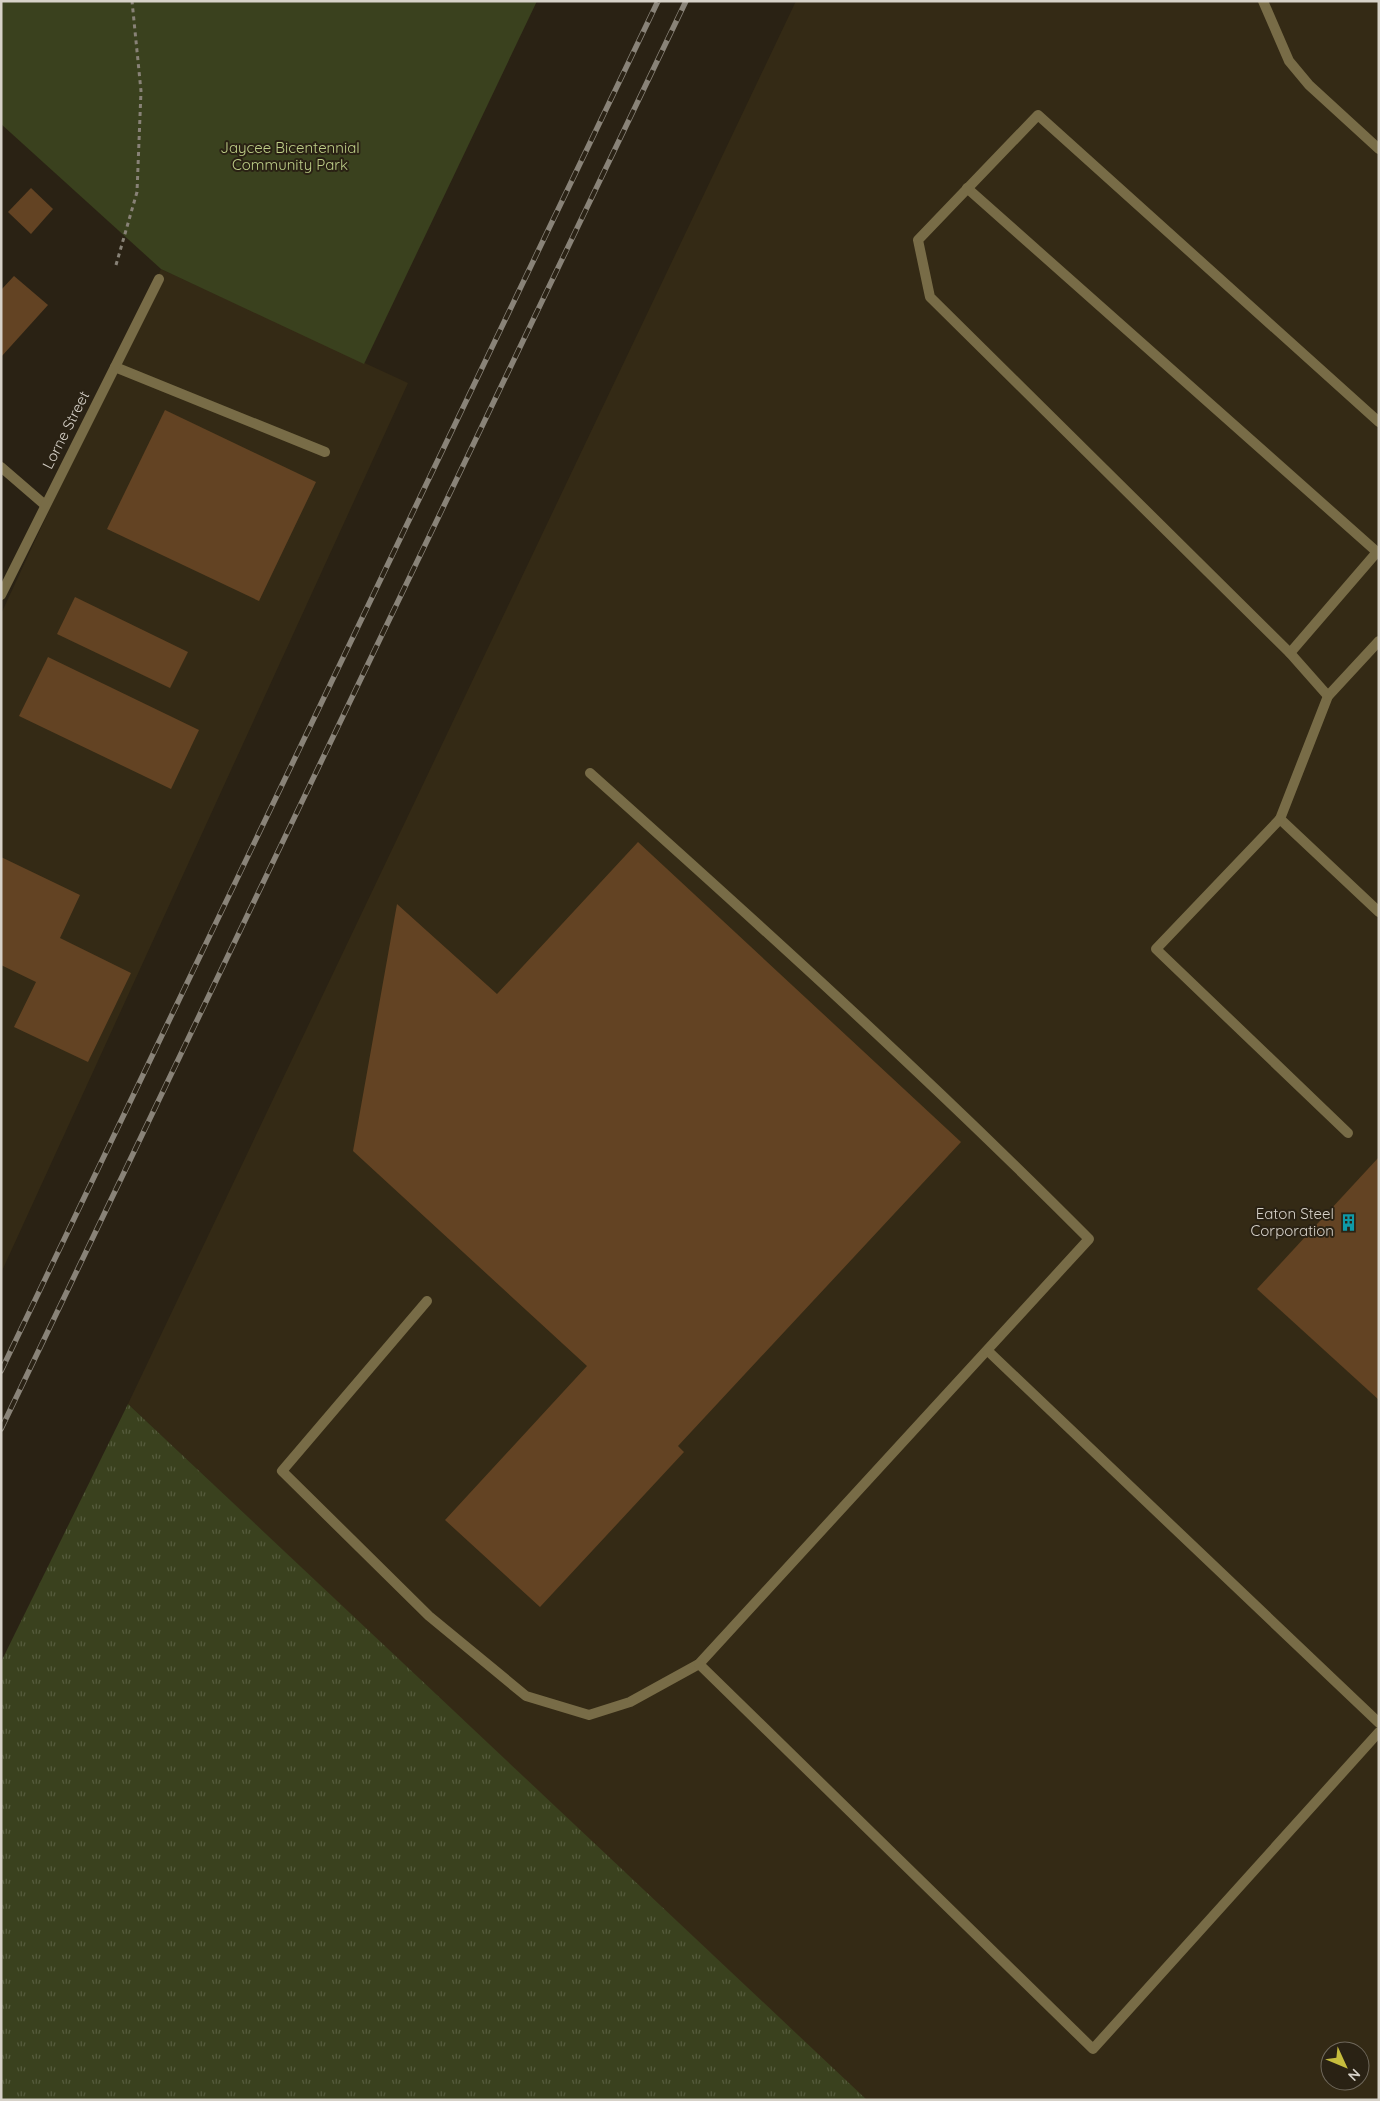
<svg xmlns="http://www.w3.org/2000/svg" width="1380" height="2101" font-family="Quicksand,sans-serif">
<style>
.built{fill:#342a15;fill-rule:evenodd}
.grass{fill:url(#grass-tufts)}
.park{fill:#3a411e}
.building{fill:#634323}
.lines{fill:none;stroke-linecap:round;stroke-linejoin:round}
.path{stroke:#888277;stroke-width:3;stroke-dasharray:4 4;stroke-linecap:butt}
.lane{stroke:#786c47;stroke-width:10}
.street{stroke:#786c47;stroke-width:10}
.rail-casing{stroke:#898378;stroke-width:5.5}
.rail{stroke:#2a2214;stroke-width:4;stroke-dasharray:11;stroke-linecap:butt}
.labels{text-anchor:middle;stroke-width:4;stroke-linejoin:round;paint-order:stroke}
.park-label{font-size:15px;fill:#bece88;stroke:#2a2214}
.street-label{font-size:15px;fill:#d7d2c9;stroke:#2a2214}
.poi-label{font-size:15px;fill:#d7d2c9;stroke:#2a2214;text-anchor:end}
</style>
<defs>
<pattern id="grass-tufts" width="24" height="20" patternUnits="userSpaceOnUse" patternTransform="scale(1.25)"><rect width="24" height="20" fill="#3a411e"/><path d="M3 7l-1-3M5 7V3M7 7l1-3M15 17l-1-3M17 17v-4M19 17l1-3" fill="none" stroke="#565c3d"/></pattern>
</defs>
<rect width="100%" height="100%" fill="#2a2214"/>
<g class="built">
<path d="M796 1H1379V2100H864L128 1404ZM1330 2051H1360V2081H1330Z"/>
<path d="M161 269 408 383 1 1273V614Z"/>
</g>
<path class="grass" d="M128 1404 867 2100H1V1662Z"/>
<path class="park" d="M1 1H537L364 364 161 269 1 124Z"/>
<g class="building">
<path d="M31 188 53 209 31 234 8 212Z"/>
<path d="M14 276 48 305 1 357V290Z"/>
<path d="M165 410 316 482 259 601 107 529Z"/>
<path d="M75 597 188 652 170 688 57 634Z"/>
<path d="M48 657 199 730 171 789 19 716Z"/>
<path d="M638 842 961 1142 678 1446 684 1452 540 1607 445 1520 587 1366 353 1151 397 904 497 994Z"/>
<path d="M1 857 80 895 60 938 131 973 88 1062 14 1027 36 982 1 965Z"/>
<path d="M1379 1157V1400L1257 1289Z"/>
</g>
<g class="lines">
<path class="path" d="M116 265 137 192 141 91 132 1"/>
<g class="lane">
<path d="M967 188 1377 552 1290 653"/>
<path d="M115 367 325 452"/>
<path d="M1379 641 1328 696 1280 819 1379 912"/>
<path d="M1328 696 1290 653 930 297 918 240 1038 115 1379 422"/>
<path d="M1280 819 1156 949 1348 1133"/>
<path d="M427 1301 282 1471 429 1616 526 1696 589 1715 630 1702 699 1664 1089 1239C929 1078 760 925 590 773"/>
<path d="M988 1351 1379 1723"/>
<path d="M699 1664 1093 2049 1379 1732"/>
</g>
<g class="street">
<path d="M1263 1 1289 61 1309 85 1379 149"/>
<path d="M1 467 45 505"/>
<path d="M1 595 159 279"/>
</g>
<defs>
<g id="rail">
<path d="M1 1371 658 1"/>
<path d="M1 1429 686 1"/>
</g>
</defs>
<use href="#rail" class="rail-casing"/>
<use href="#rail" class="rail"/>
</g>
<defs>
<symbol id="building-bare" viewBox="-9 -9 18 18"><path d="M-4-6H4V6H1V3H-1V6H-4ZM-2.5-4.3h1.7v1.8h-1.7ZM.8-4.3h1.7v1.8H.8ZM-2.5-1h1.7V.8h-1.7ZM.8-1h1.7V.8H.8Z" fill="#0f9aa8" stroke="#2a2214" stroke-width="2.5" paint-order="stroke"/></symbol>
</defs>
<g fill-rule="evenodd">
<use href="#building-bare" x="1336" y="1210" width="25" height="25"/>
</g>
<g class="labels">
<g class="park-label">
<text x="290" y="153">Jaycee Bicentennial<tspan x="290" dy="17">Community Park</tspan></text>
</g>
<g class="street-label">
<text transform="translate(66 430) rotate(-63)" y="5">Lorne Street</text>
</g>
<g class="poi-label">
<text x="1334" y="1219">Eaton Steel<tspan x="1334" dy="17">Corporation</tspan></text>
</g>
</g>
<rect width="1380" height="2101" fill="none" stroke="#d7d2c9" stroke-width="5"/>
<g transform="translate(1345 2066) rotate(134)"><circle r="24" fill="#2a2214" stroke="#6f685c"/>
<path d="M0-4L9 19L0 12L-9 19Z" fill="#c6bc3d"/>
<text y="-8" font-size="14" font-weight="bold" text-anchor="middle" fill="#d7d2c9">N</text>
</g>
</svg>
